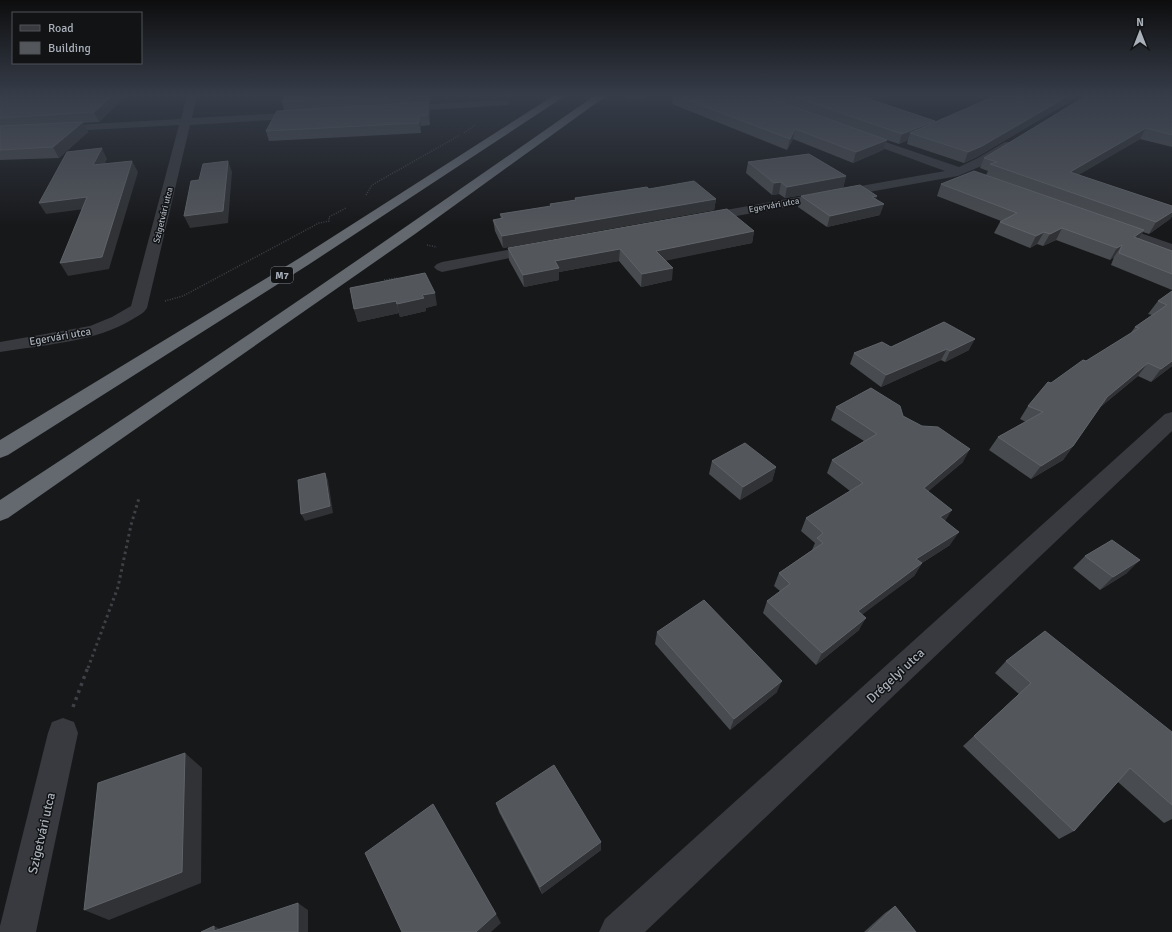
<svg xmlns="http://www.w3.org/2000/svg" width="1172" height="932" font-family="Signika,sans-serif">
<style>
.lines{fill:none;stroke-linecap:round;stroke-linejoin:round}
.path-far2{stroke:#3e4146;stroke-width:1.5;stroke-dasharray:1 1.5;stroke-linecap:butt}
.path-far1{stroke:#3e4146;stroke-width:3;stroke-dasharray:2.5 3.5;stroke-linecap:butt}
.path{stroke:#3e4146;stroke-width:3.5;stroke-dasharray:3 4.5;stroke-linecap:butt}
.minor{fill:#383a3f;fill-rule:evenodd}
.highway{fill:#646970;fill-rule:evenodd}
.wall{fill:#484b4f}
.shaded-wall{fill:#303235}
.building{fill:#53565b;stroke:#60646a}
.labels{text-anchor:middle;stroke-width:3;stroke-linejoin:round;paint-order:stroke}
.far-street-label{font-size:9px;fill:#a9b0ba;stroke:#121315}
.shield{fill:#121315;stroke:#7c8188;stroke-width:1}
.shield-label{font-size:10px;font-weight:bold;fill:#a9b0ba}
.street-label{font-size:11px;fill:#a9b0ba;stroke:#121315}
.near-street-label{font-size:13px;fill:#a9b0ba;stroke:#121315}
</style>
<rect width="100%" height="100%" fill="#17181a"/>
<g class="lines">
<g class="path-far2">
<path d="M464 133 476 124"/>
<path d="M366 195 372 185 460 135"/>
<path d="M427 245 437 247"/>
<path d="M384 280 397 278"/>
<path d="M165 301 183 296 319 223 329 221V217L346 208"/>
</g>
<path class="path-far1" d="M88 668 118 587 131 525 139 498"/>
<path class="path" d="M73 707 88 667"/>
<g class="minor">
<path d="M187 96H197L192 118 303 112 308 115 303 118 190 125 147 308C144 313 138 316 133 319 96 342 43 345 0 352V342L90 326 112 317 131 306 179 125 0 135V129L181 119Z"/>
<path d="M626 96H646C642 101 630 101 626 96Z"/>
<path d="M504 100 508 101 509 103 508 105 399 112 394 109 399 106Z"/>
<path d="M856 132 959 167 978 158 1005 142H1013L1015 144 986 164 958 176 703 222 698 221 696 218 698 215 703 214 945 171 852 137 850 135Z"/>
<path d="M1112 223 1172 244V253L1107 230 1105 227 1107 224Z"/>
<path d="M539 244 544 245 546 248 544 251 442 272 437 270 434 267 437 264 442 262Z"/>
<path d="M1172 412V431L645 932H599L605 919 1165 414Z"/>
<path d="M63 718 74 722 78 733 36 932H0V926L48 733 52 722Z"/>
</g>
<g class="highway">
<path d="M553 96H565L308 265 8 455 0 458V440L298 259Z"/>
<path d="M594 96H606L415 234 8 518 0 521V500C201 369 398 233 594 96Z"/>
</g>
</g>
<g class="wall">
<path d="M0 96H126L99 122 83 123 88 132 59 158 0 160Z"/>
<path d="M285 96H430V103H428L430 112V125L421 126V133L269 141 266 131 284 110 282 102Z"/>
<path d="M673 96H764L772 99V96H877L869 99 935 123 995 96H1079L977 157 964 163 907 144 908 140 899 144 887 140 883 150 853 163 793 139 787 150 672 104Z"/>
<path d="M1172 96V147L1140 139 1078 175 1172 206V216L1170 219 1149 234 1143 232 1139 239 1172 251V290L1111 265 1114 257 1110 260 1056 240 1043 246 1037 244 1030 248 994 233 1000 222 1001 221 937 196 941 184 986 175 988 171 980 168 984 158Z"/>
<path d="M748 162 846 176 843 188 785 198 779 194 772 195 746 173Z"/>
<path d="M649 189 716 199 714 210 503 248 495 231 493 220 501 219 500 214 550 207V204L575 200V198Z"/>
<path d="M801 196 876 199 880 215 827 227 798 207Z"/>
<path d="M754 231 752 243 666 260 672 280 641 287 619 261 559 272V280L524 287 509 260 508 248Z"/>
<path d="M350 288 437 305 426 308V311L400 317 399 313 358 322 354 309Z"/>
<path d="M1172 291V366L1151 382 1138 376 1099 408 1073 446 1063 460 1031 479 989 450 998 437 1026 422 1020 419 1028 406 1051 383 1130 334 1135 327 1152 315 1148 314 1158 301Z"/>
<path d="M944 322 969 350 945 362 941 360 881 387 850 364 854 353 891 347Z"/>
<path d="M836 407 903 416 963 462 928 491 945 522 950 545 922 563 914 576 862 614 859 630 816 665 763 613 767 601 780 591 774 586 779 573 812 550 815 543 801 531 806 518 850 491 827 473 832 460 864 441 831 420Z"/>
<path d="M712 461 776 467 772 481 740 500 709 474Z"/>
<path d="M1085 556 1127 573 1100 590 1073 568Z"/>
<path d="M657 632 777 692 730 730 655 644Z"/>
<path d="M1006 661 1172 732V819L1164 823 1118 782 1074 831 1059 839 963 746 1019 694 995 673Z"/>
<path d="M496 803 601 850 542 894 499 812Z"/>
<path d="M895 906 916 932H864L885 913Z"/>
</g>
<g class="shaded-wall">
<path d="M112 96H126L99 122 94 112Z"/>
<path d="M856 96H877L854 104Z"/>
<path d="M1068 96H1079L977 157 964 163 968 152Z"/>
<path d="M428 102 430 112V125L428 115Z"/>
<path d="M419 116 421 126V133L419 123Z"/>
<path d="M935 121 932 131 910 133 908 140 899 144 902 134Z"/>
<path d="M83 122 88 132 59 158 53 147Z"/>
<path d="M1146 128 1140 139 1065 183 1070 172Z"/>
<path d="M795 129 793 139 787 150 790 139Z"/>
<path d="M887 140 883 150 853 163 856 152Z"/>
<path d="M102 148 107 159 99 176 93 165Z"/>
<path d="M132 161 138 172 109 269 68 276 60 263Z"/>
<path d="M228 161 232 172 228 223 190 228 184 216Z"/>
<path d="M846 176 843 188 785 198 787 187Z"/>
<path d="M781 182 779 194 772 195 774 183Z"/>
<path d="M877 196 874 206 884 204 880 215 827 227 830 216 872 197Z"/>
<path d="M87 197 93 208 46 214 39 203Z"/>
<path d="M716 199 714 210 503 248 502 236Z"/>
<path d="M1172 212V216L1170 219 1149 234 1156 222Z"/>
<path d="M1062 228 1056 240 1043 246 1050 234Z"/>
<path d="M1144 230 1137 242 1134 237Z"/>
<path d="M754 231 752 243 655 263 656 251Z"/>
<path d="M1044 232 1037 244 1030 248 1036 236Z"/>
<path d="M1122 245 1114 257 1110 260 1117 248Z"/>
<path d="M620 249 619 261 559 272V280L524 287 523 275 555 261Z"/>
<path d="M673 268 672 280 641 287 642 274Z"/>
<path d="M435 293 437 305 426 308V311L400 317 397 304 422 295Z"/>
<path d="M396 301 399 313 358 322 354 309Z"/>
<path d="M975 339 969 350 945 362 950 351Z"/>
<path d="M947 349 941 360 881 387 886 375Z"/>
<path d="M1172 361V366L1151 382 1161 369Z"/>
<path d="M1148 363 1138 376 1097 410 1107 397Z"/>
<path d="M1073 446 1063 460 1031 479 1041 466Z"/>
<path d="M970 449 963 462 917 501 924 488Z"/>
<path d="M776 467 772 481 740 500 743 487Z"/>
<path d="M325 473 328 480 333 513 305 521 301 514Z"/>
<path d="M952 510 944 523 940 517Z"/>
<path d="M959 532 950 545 909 571 916 559Z"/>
<path d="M1140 560 1127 573 1100 590 1113 577Z"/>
<path d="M922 563 914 576 851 623 858 611Z"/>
<path d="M866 618 859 630 816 665 822 653Z"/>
<path d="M782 681 777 692 730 730 734 719Z"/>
<path d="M185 753 202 768 201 883 109 920 84 910Z"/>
<path d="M601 842V850L542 894 540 887Z"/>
<path d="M298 903 308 910V932H298Z"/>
<path d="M496 914 501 923 491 932H476Z"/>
<path d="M214 926 226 932 214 931Z"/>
</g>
<g class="building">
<path d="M0 96H112L94 112 0 118Z"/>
<path d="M285 96H380L282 102Z"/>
<path d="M677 96H764L887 140 856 152 795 129 790 139Z"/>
<path d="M792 96H860L935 121 902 134Z"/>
<path d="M995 96H1068L982 146 968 152 910 133Z"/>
<path d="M1086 96H1172V135L1146 128 1070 172 1172 206V212L1156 222 990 164 997 162 984 158Z"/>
<path d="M428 102V115L419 116V123L266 131 277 111Z"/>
<path d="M83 122 53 147 0 150V126Z"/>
<path d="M102 148 93 165 132 161 102 257 60 263 87 197 39 203 67 152Z"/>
<path d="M809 154 846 176 787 187 781 182 774 183 748 162Z"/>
<path d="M228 161 223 211 184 216 191 181 199 180 203 164Z"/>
<path d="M974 171 1144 230 1134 237 1172 251V274L1119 253 1122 245 1117 248 1062 228 1050 234 1044 232 1036 236 1000 222 1017 213 941 184Z"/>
<path d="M694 181 716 199 502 236 493 220 503 218 500 214 551 206 550 204 576 200 575 198 647 187 649 189Z"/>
<path d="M860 185 877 196 872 197 884 204 830 216 801 196Z"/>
<path d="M727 209 754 231 656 251 673 268 642 274 620 249 555 261 559 268 523 275 508 248Z"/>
<path d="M425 273 435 293 422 295 424 298 397 304 396 301 354 309 350 288Z"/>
<path d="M1172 291V361L1161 369 1148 363 1107 397 1073 446 1041 466 998 437 1043 412 1028 406 1048 382 1051 383 1083 360 1086 361 1139 328 1135 327 1167 305 1158 301Z"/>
<path d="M944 322 975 339 950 351 947 349 886 375 854 353 882 342 891 347Z"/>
<path d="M871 388 900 406 903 416 922 426 938 427 970 449 924 488 952 510 940 517 959 532 916 559 922 563 858 611 866 618 822 653 767 601 790 584 779 573 823 543 817 538 823 533 806 518 863 483 832 460 877 434 836 407Z"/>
<path d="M745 443 776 467 743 487 712 461Z"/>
<path d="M325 473 330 506 301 514 298 480Z"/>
<path d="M1112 540 1140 560 1113 577 1085 556Z"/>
<path d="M704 600 782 681 734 719 657 632Z"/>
<path d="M1045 631 1172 732V805L1130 768 1074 831 974 736 1031 683 1006 661Z"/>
<path d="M185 753 182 872 84 910 98 783Z"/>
<path d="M554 765 601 842 540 887 496 803Z"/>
<path d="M433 804 496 914 476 932H402L365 853Z"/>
<path d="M298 903V932H201L214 926V931Z"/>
<path d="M895 906 916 932H868Z"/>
</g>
<linearGradient id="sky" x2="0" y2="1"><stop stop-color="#0d0d0e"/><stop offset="0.42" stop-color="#363d49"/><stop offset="1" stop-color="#363d49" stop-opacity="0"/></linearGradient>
<rect width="1172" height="226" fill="url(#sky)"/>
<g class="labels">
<g class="far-street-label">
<text transform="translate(774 205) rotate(-10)" y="3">Egervári utca</text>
<text transform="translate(163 215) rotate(-76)" y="3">Szigetvári utca</text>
</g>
<rect class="shield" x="271" y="267" width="22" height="16" rx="3"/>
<g class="shield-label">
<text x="282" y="279">M7</text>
</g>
<g class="street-label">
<text transform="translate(60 336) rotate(-10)" y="4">Egervári utca</text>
</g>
<g class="near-street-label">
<text transform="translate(895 675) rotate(-43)" y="5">Drégelyi utca</text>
<text transform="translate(41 833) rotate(-77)" y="5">Szigetvári utca</text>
</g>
</g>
<rect x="12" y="12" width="130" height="52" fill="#121315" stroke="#4e5257"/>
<rect x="20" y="25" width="20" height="6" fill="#383a3f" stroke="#4e5257"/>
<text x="48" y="32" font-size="12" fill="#a9b0ba">Road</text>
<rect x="20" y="42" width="20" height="12" fill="#53565b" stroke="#4e5257"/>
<text x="48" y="52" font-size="12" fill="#a9b0ba">Building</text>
<g transform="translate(1140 32)" stroke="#121315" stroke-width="3" paint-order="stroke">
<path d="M0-3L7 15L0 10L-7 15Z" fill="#a9b0ba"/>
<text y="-6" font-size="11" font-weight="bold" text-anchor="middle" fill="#a9b0ba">N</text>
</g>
</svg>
